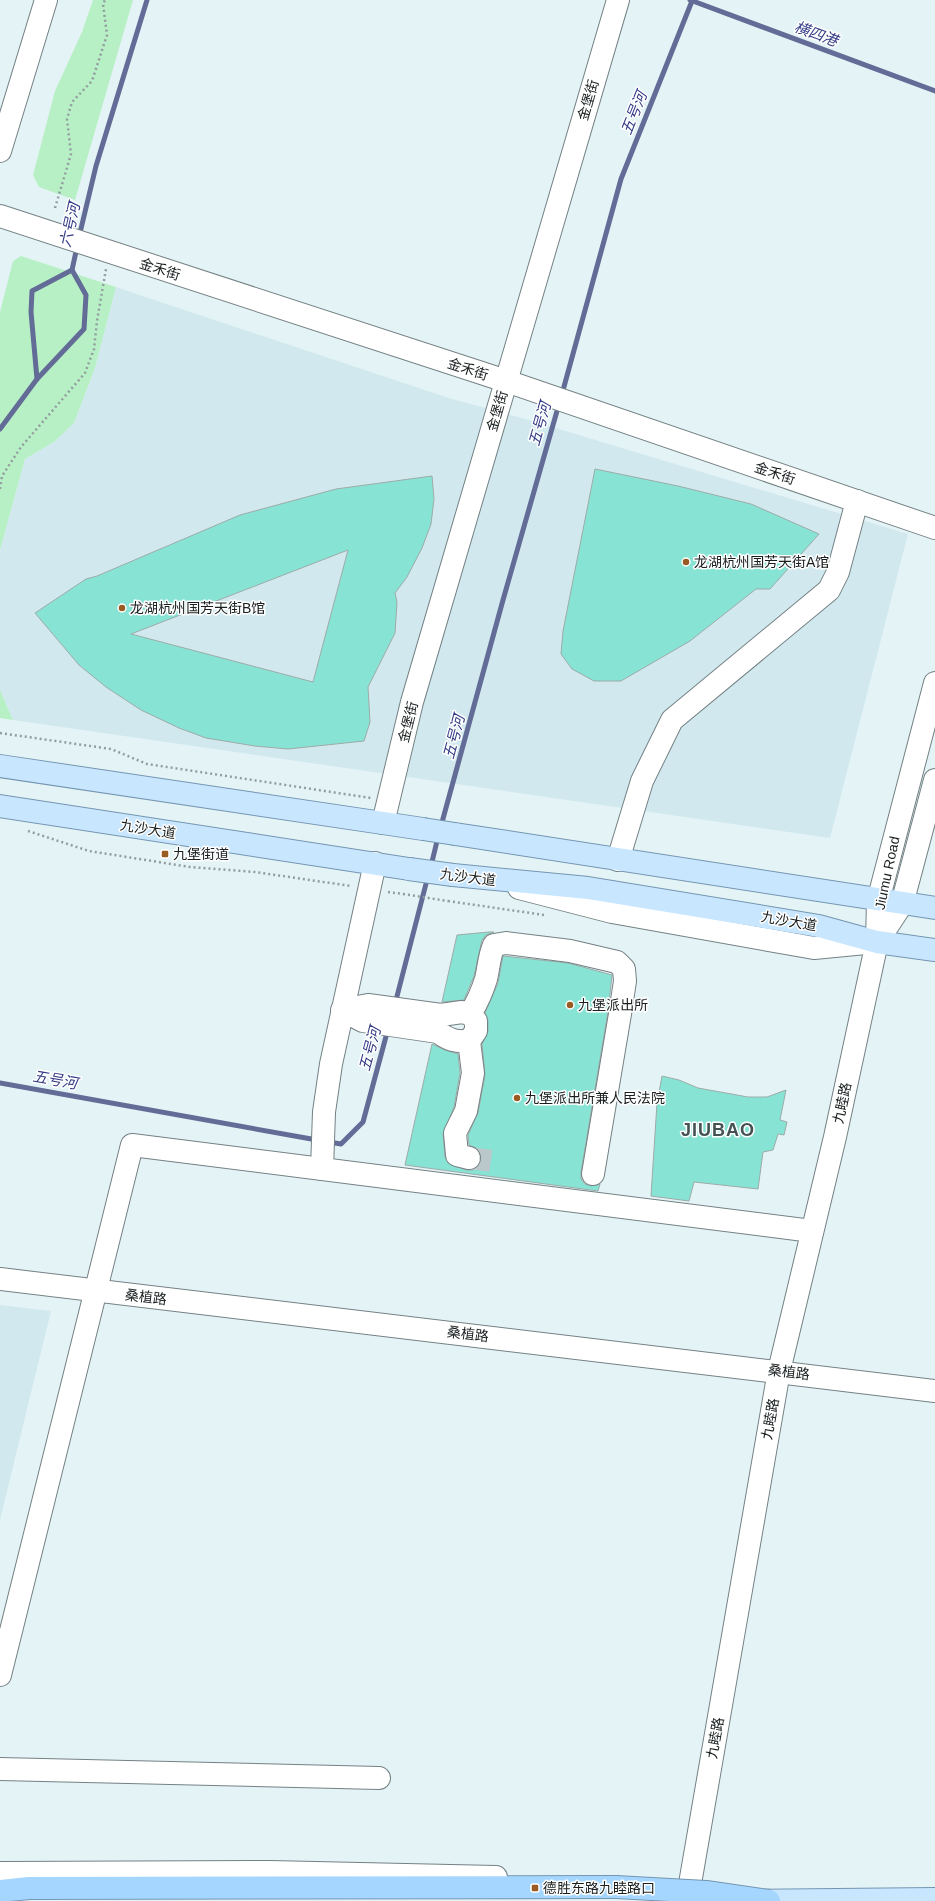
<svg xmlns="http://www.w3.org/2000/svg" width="935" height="1901" font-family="Arial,'Noto Sans SC',sans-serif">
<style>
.built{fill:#d1e9ee}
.green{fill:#b8f0c5}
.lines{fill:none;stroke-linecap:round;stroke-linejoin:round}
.stream{stroke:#626c97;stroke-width:5}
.building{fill:#87e4d5;stroke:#9daba8;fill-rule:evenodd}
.minor-tunnel{stroke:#bbc8cb;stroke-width:22;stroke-dasharray:22 11;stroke-linecap:butt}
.minor-casing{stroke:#748184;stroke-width:24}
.major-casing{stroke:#7496b1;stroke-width:24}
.highway-casing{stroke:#7496b1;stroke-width:24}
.path{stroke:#929d9f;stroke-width:2.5;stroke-dasharray:2 3;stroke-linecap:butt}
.minor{stroke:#fff;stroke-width:22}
.major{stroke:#c9e6ff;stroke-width:22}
.highway{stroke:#a5d6ff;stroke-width:22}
.major-bridge-casing{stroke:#7496b1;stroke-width:24;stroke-linecap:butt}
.highway-bridge-casing{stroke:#7496b1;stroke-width:24;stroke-linecap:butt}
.path-bridge{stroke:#929d9f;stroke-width:2.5;stroke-dasharray:2 3;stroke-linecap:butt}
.major-bridge{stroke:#c9e6ff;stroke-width:22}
.highway-bridge{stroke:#a5d6ff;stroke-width:22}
.poi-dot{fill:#9a5b22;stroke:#fff;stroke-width:1.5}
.labels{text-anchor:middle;stroke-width:3;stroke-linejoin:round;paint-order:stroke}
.street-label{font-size:14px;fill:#191e1f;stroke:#fff}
.poi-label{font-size:14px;fill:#191e1f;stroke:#fff;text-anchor:start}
.water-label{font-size:15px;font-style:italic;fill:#343c86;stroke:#fff}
.district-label{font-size:18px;font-weight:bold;letter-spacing:1px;fill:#455254;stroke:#fff}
</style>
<rect width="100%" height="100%" fill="#e4f3f6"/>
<g class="built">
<path d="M116 287 452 399 529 420 908 534 830 838 13 720 0 690V550L25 459 54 442 74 423 95 368Z"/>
<path d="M0 1305 51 1311 0 1520Z"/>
</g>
<g class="green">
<path d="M93 0H133L75 200 39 187 33 175 55 91 82 32Z"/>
<path d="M21 256 116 287 95 368 74 423 54 442 25 459 0 550V312L13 261Z"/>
<path d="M0 690 13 720 0 718Z"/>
</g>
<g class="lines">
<g class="stream">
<path d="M690 0 935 91"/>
<path d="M79 237 96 166 147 0"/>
<path d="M37 379 31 312 32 291 72 270"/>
<path d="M562 394 621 179 692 1"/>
<path d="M0 429 37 379 84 329 86 295 72 270 77 247"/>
<path d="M441 826 503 600 559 404"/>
<path d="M431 866 438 837"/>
<path d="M395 1004 428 876"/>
<path d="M0 1083 317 1140"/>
<path d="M329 1142 341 1144 363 1122 388 1029"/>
</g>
</g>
<g class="building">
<path d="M595 469 678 486 751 504 819 534 770 589H756L690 641 621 681H594L572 669 561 654 563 631Z"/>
<path d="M432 476 434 499 431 524 422 548 407 577 395 593 397 602 395 633 368 687 370 722 364 741 288 749 255 746 206 738 179 728 141 710 106 687 79 665 35 613 86 579 97 576 240 515 336 489ZM348 550 313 682 131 634Z"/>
<path d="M489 932H494L486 935 482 940 474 976 464 1000 442 1002 457 935Z"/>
<path d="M503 956 568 963 612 975 608 1012 581 1172V1179L585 1184 591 1186 600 1184 598 1191 405 1165 432 1044 445 1050 458 1054 460 1073 454 1107 443 1134 445 1157 448 1163 466 1170H473L478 1167 481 1161V1155L478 1149 469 1145 468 1135 478 1113 485 1075 482 1044 488 1031V1020L485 1013 498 983Z"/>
<path d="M662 1076 679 1080 698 1088 748 1097H767L786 1090 780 1120 787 1122 784 1135 778 1134 773 1150 763 1152 758 1189 694 1182 689 1201 651 1196 657 1103Z"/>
</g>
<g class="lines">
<path class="minor-tunnel" d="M469 1158 499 1162"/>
<defs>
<g id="minor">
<path d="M0 151 46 0"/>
<path d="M0 216 506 381 935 528"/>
<path d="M383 823 412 702 618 0"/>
<path d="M618 860 642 781 672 720 829 590 838 572 857 501"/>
<path d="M519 888 612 912 814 948 876 942"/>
<path d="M877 942 902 904 935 780"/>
<path d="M368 1005 441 1015 462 1012 470 1014 476 1021V1031L469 1041C455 1042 449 1040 438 1032L363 1021 342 1010Z"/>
<path d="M470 1014C477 1003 482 992 486 979 489 967 489 956 494 945L506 943 570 951 617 962 624 969 625 981 620 1014 593 1174"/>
<path d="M469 1041 473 1073 466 1111 455 1133 457 1155 469 1158"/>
<path d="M322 1169 324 1112 331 1064 375 863"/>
<path d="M0 1279 935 1391"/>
<path d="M0 1675 132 1145 812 1231"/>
<path d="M0 1769 379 1778"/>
<path d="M0 1873 270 1872 496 1877"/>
<path d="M687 1901 779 1371 835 1137 877 942 878 901 935 683"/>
</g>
<g id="major">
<path d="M0 766 423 829"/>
<path d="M0 806 409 869"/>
<path d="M455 834 935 908"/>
<path d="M453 875 588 888 819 926 877 942 935 950"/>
<path d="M750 1901 935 1899"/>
</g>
<path id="highway" d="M0 1891 29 1888 616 1887"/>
</defs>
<use href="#minor" class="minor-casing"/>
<use href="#major" class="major-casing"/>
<use href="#highway" class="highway-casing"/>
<g class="path">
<path d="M55 208 71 154 67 119 72 102 92 81 107 35 103 4 105 0"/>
<path d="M0 489 2 476 21 447 85 373 94 349 97 321 106 269"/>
<path d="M0 733 111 749 147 764 371 798"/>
<path d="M28 831 89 851 190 867 255 872 351 886"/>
<path d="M388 892 403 894"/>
<path d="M448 901 544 915"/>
</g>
<use href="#minor" class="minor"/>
<use href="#major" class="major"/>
<use href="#highway" class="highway"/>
<defs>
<g id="major-bridge">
<path d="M423 829 455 834"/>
<path d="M409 869 453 875"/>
</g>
<path id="highway-bridge" d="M616 1887 706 1892 769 1901"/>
</defs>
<use href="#major-bridge" class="major-bridge-casing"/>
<use href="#highway-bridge" class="highway-bridge-casing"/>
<path class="path-bridge" d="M403 894 448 901"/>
<use href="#major-bridge" class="major-bridge"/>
<use href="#highway-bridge" class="highway-bridge"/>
</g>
<g class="poi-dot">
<circle cx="686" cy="562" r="4"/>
<circle cx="122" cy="608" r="4"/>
<rect x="161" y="850" width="8" height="8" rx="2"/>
<circle cx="570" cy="1005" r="4"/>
<circle cx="517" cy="1098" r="4"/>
<rect x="531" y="1884" width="8" height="8" rx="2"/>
</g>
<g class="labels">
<g class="street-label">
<text transform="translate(588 100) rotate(-74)" y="5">金堡街</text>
<text transform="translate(160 269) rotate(18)" y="5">金禾街</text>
<text transform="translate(468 369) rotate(18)" y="5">金禾街</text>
<text transform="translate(497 411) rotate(-74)" y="5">金堡街</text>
<text transform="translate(775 473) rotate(19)" y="5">金禾街</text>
<text transform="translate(408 722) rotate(-76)" y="5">金堡街</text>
<text transform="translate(148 829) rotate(9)" y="5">九沙大道</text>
<text transform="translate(887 873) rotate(-78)" y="5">Jiumu Road</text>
<text transform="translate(468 877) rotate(7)" y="5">九沙大道</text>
<text transform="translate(789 921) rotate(10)" y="5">九沙大道</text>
<text transform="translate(842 1103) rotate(-78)" y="5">九睦路</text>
<text transform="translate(146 1297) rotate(7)" y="5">桑植路</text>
<text transform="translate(468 1334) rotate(7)" y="5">桑植路</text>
<text transform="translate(789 1372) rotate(7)" y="5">桑植路</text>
<text transform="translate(770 1419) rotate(-80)" y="5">九睦路</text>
<text transform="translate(715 1738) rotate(-80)" y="5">九睦路</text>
</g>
<g class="poi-label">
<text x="694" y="567">龙湖杭州国芳天街A馆</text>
<text x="130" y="613">龙湖杭州国芳天街B馆</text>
<text x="173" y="859">九堡街道</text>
<text x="578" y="1010">九堡派出所</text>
<text x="525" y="1103">九堡派出所兼人民法院</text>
<text x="543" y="1893">德胜东路九睦路口</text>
</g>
<g class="water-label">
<text transform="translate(816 34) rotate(20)" y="5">横四港</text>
<text transform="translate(634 113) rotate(-68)" y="5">五号河</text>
<text transform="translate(70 225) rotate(-77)" y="5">六号河</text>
<text transform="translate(540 424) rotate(-74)" y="5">五号河</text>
<text transform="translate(454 737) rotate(-75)" y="5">五号河</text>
<text transform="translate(370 1049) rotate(-75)" y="5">五号河</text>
<text transform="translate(55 1080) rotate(10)" y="5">五号河</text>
</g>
<g class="district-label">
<text x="718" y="1136">JIUBAO</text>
</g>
</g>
</svg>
